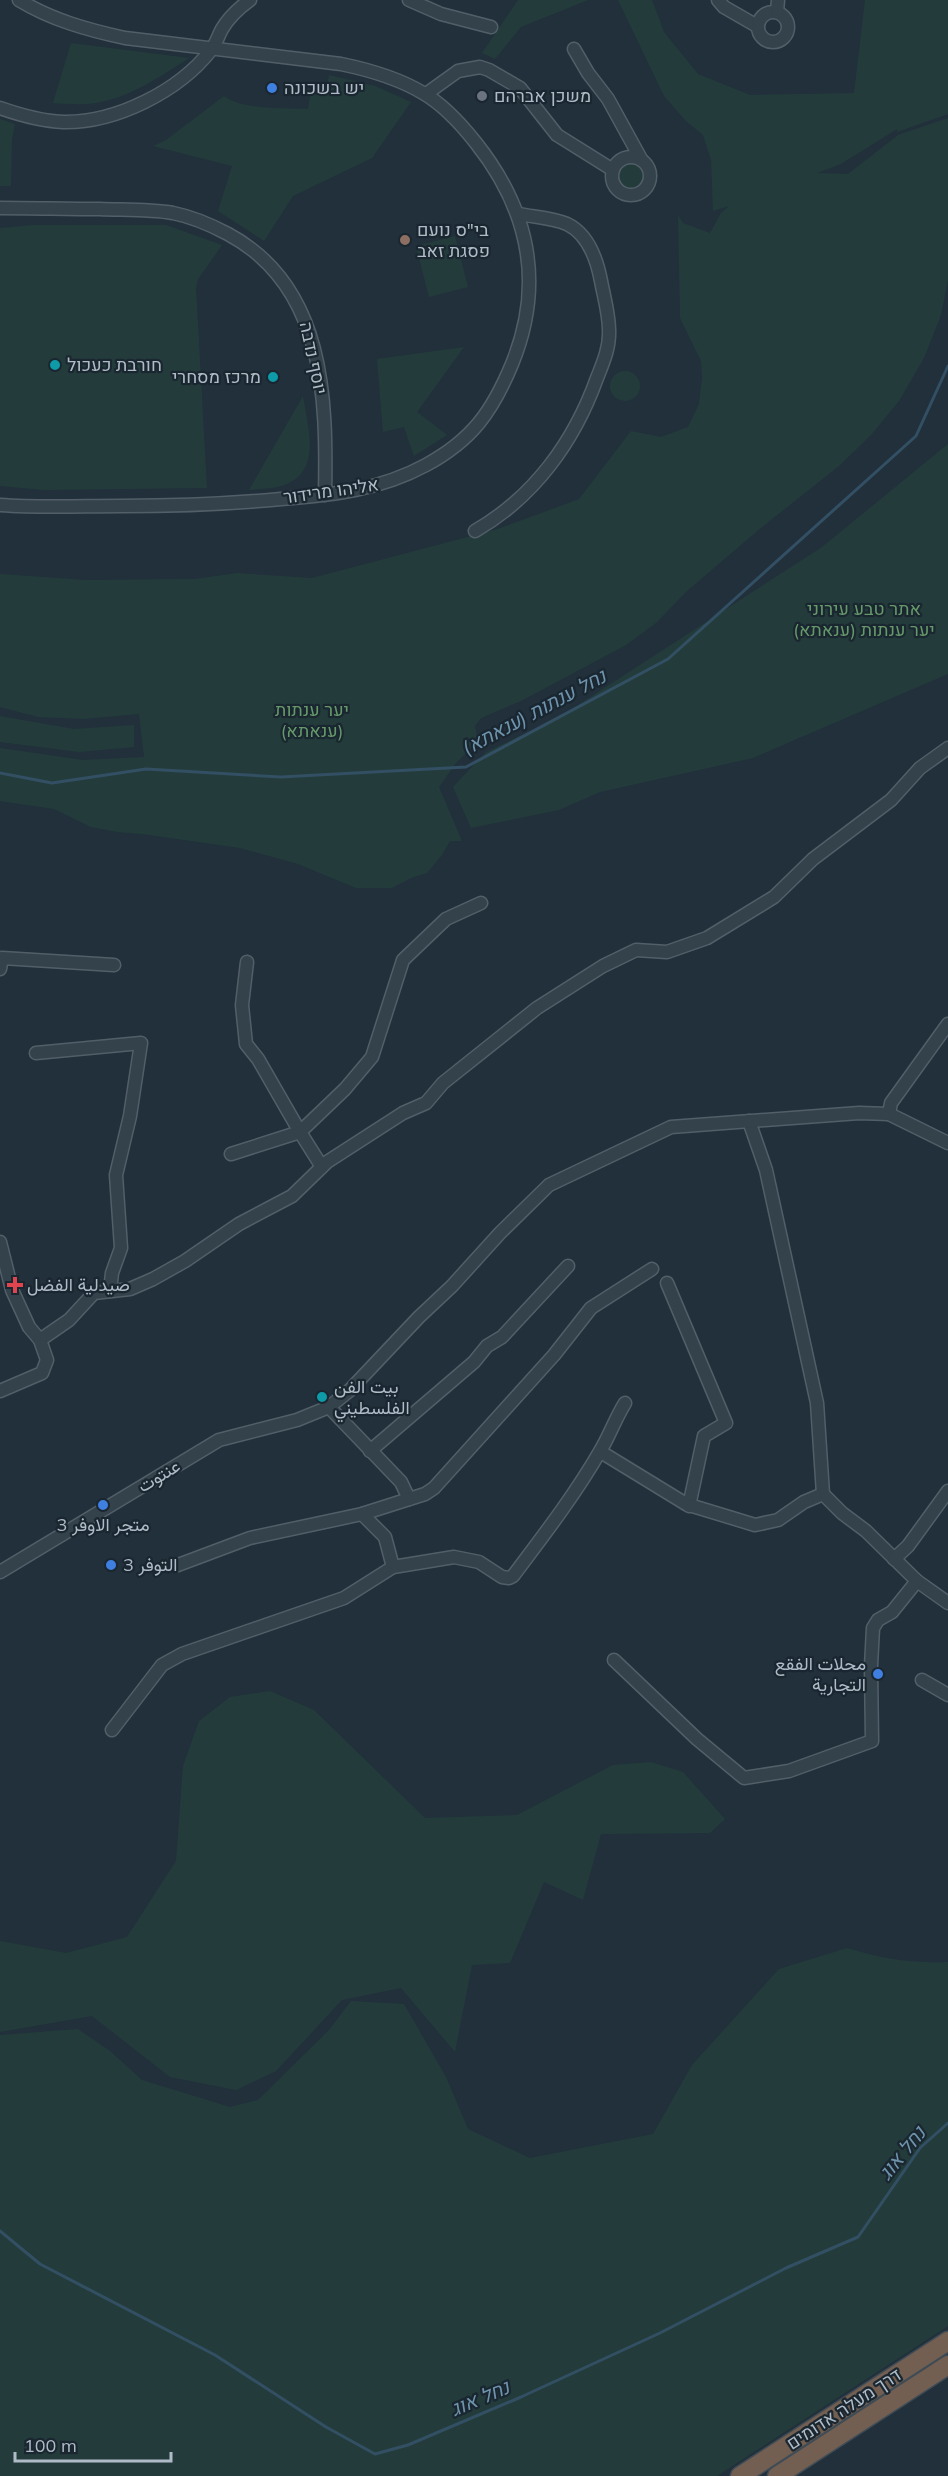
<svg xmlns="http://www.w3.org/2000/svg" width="948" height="2476" font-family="Mulish,Vazirmatn,Heebo,sans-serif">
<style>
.green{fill:#233c3b}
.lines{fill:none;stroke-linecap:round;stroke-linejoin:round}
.stream{stroke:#334f63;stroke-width:3}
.minor-casing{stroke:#525f69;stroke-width:15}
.highway-casing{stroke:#3f4c56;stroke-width:21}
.minor{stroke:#34424b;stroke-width:12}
.highway{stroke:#725f51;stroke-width:18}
.shop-dot{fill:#3f7fe0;stroke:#1a2630;stroke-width:2}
.worship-dot{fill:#6b7280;stroke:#1a2630;stroke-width:2}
.education-dot{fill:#8d6e63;stroke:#1a2630;stroke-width:2}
.culture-dot{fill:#0f9aa8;stroke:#1a2630;stroke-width:2}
.health-dot{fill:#e0444e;stroke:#1a2630;stroke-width:2}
.labels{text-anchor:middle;stroke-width:4.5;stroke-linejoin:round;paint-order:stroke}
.poi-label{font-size:18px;fill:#afbcc7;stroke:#1a2630;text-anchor:start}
.street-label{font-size:18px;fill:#afbcc7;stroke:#1a2630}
.park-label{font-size:18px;fill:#659969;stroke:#1a2630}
.water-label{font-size:20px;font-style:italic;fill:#6e93ac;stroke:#1a2630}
</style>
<rect width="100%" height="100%" fill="#21303b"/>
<g class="green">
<path d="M518 0H588L521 27 495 59 482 53Z"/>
<path d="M618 0H652L664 32 698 74 750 95 854 93 865 0H948V114L897 132V129L841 164 817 173 848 174 898 135 948 118V280L941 315 924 358 899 401 871 435 839 466 762 527 687 591 656 623 626 645 521 701 481 718 475 726 478 741 456 763 439 787 462 841H450L442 855 427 873 411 878 392 888H356L298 864 240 848 142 834 117 832 91 827 54 809 0 801V748L83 760 144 757 139 714 84 719 38 717 0 707V574L86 580 195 579 237 573 312 578 498 529 579 499 631 431 661 437 688 427 699 404 702 378 701 361 680 318 678 215 683 223 710 233 721 213 729 206 713 211 711 160 703 135 686 121 664 96Z"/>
<path d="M71 43 189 58C161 76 129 98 96 103 82 105 67 104 53 103Z"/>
<path d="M329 75 375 86 411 102 372 158 293 196 264 241 218 211 232 166 153 146 166 140 224 96C241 110 286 108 308 109L311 91 326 93Z"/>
<path d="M0 119 15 124 12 140 11 186H0Z"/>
<circle cx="631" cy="176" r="13"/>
<path d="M32 225H166L222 245 198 279 196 288 207 488 44 490 0 486V228Z"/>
<path d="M455 236 468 287 429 297 416 246Z"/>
<path d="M464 347 417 412 447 435 414 456 404 427 383 432 377 359Z"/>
<circle cx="625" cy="386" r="15"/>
<path d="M303 396C308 429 323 473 281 486 271 489 259 489 249 490Z"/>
<path d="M948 444V674L753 758 600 792 559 810 471 828 453 787 486 752 558 718 822 547Z"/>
<path d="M0 716 74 729 134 725V747L79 752 0 742Z"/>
<path d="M270 1691 314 1710 425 1818 517 1815 613 1765 651 1762 683 1772 725 1819 710 1833 601 1834 583 1900 544 1882 510 1963 472 1965 455 2052 401 1988 342 2000 276 2071 236 2090 170 2077 92 2016 0 2032V1941L66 1953 127 1937 176 1861 183 1766 199 1721 230 1697Z"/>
<path d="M847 1948C880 1958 913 1964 948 1962V2326L717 2476H0V2035L78 2029 110 2051 142 2080 230 2107 258 2100 329 2030 351 2001 404 2004 446 2077 468 2129 530 2158 653 2134 692 2065 779 1969Z"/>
</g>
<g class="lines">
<g class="stream">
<path d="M0 773 52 783 146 769 281 777 466 767 668 659 916 436 948 366"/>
<path d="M0 2231 40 2264 215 2355 326 2427 375 2454 408 2445 521 2397 660 2333 786 2268 858 2237 920 2148 948 2123"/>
</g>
<defs>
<g id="minor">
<path d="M409 0 441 14 491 27"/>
<path d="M718 0 724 7 757 26"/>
<circle cx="773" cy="27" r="15"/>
<path d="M777 12 778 0"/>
<path d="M574 49 588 73 608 99 641 159"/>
<path d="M426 94 458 71 480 67 489 70 520 88 557 135 613 170"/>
<path d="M0 108C20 115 41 121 63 122 116 123 179 91 211 50 216 44 218 36 222 29 229 17 239 8 250 0"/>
<circle cx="631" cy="176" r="19"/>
<path d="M0 208C33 208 67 209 100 209 124 210 149 209 173 213 193 217 211 225 228 234 325 286 327 398 325 495"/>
<path d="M0 505C40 508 81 506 121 506 175 506 228 504 281 499 333 495 380 490 426 465 472 440 492 412 512 364 545 283 529 210 476 143 461 124 444 105 423 93 398 78 370 70 341 64L125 38C88 30 52 20 19 0"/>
<path d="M475 531C534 497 574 442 597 378 603 363 610 347 609 330 609 314 604 297 601 281 597 260 588 234 567 224 553 218 534 217 519 214"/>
<path d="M0 969 2 958 114 965"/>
<path d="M36 1053 141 1043 130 1116 116 1175 121 1248 112 1273 110 1291"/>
<path d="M889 1114 948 1143"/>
<path d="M749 1121 766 1170 817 1403 823 1494"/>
<path d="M231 1154 300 1132 258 1059 246 1044 242 1005 247 962"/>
<path d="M322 1167 300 1132 345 1089 372 1057 403 960 446 919 481 903"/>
<path d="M0 1242 12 1290 29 1327 40 1340 69 1320 94 1293 130 1289 153 1279 185 1261 239 1224 292 1196 327 1162 403 1113 426 1103 443 1083 537 1008 603 966 636 950 667 952 707 938 774 897 813 859 891 800 920 768 948 748"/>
<path d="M667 1283 726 1423 704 1436 689 1506"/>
<path d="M0 1391 42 1373 47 1360 40 1340"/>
<path d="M329 1407 401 1482 409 1499"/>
<path d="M370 1451 474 1362 487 1346 502 1337 568 1266"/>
<path d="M601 1452 686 1504 755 1525 778 1520 804 1502 823 1494 842 1513 866 1531 917 1581 948 1603"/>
<path d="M362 1514 385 1537 393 1567"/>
<path d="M894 1559 908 1546 948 1491"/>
<path d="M178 1565 250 1538 362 1514 425 1494 434 1488 554 1355 591 1308 652 1269"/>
<path d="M0 1572 219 1440 297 1420 329 1407 349 1391 419 1317 452 1286 500 1233 549 1185 671 1127 859 1113 889 1114 891 1103 948 1024"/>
<path d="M614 1660 697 1739 744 1778 789 1771 872 1741 871 1666 873 1628 878 1620 892 1612 917 1581"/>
<path d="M922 1680 948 1695"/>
<path d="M112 1730 162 1665 182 1654 344 1598 393 1567 454 1557 479 1562 502 1577 509 1578 513 1576C543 1536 574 1496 599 1453 609 1437 615 1419 625 1403"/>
</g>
<g id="highway">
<path d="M740 2476 948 2341"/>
<path d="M777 2476 948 2365"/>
</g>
</defs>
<use href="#minor" class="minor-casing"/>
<use href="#highway" class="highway-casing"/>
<use href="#minor" class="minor"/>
<use href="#highway" class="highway"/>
</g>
<g class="shop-dot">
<circle cx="272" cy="88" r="6"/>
<circle cx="103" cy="1505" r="6"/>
<circle cx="111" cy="1565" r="6"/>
<circle cx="878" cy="1674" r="6"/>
</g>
<circle class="worship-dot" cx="482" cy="96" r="6"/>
<circle class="education-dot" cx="405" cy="240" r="6"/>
<g class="culture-dot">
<circle cx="55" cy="365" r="6"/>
<circle cx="273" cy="377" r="6"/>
<circle cx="322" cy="1397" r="6"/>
</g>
<path class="health-dot" d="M12 1276h6v6h6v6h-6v6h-6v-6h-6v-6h6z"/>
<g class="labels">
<g class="poi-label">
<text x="284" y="94">יש בשכונה</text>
<text x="494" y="102">משכן אברהם</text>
<text x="417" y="236">בי"ס נועם<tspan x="417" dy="21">פסגת זאב</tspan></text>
<text x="67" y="371">חורבת כעכול</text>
<text x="261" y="383" text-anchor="end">מרכז מסחרי</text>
<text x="27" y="1291">صيدلية الفضل</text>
<text x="334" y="1393">بيت الفن<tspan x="334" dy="21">الفلسطيني</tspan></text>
<text x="103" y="1531" text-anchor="middle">متجر الاوفر 3</text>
<text x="123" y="1571">التوفر 3</text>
<text x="866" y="1670" text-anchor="end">محلات الفقع<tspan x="866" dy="21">التجارية</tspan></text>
</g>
<g class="street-label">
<text transform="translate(313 358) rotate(78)" y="6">יוסף נדבה</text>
<text transform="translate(331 491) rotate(-8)" y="6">אליהו מרידור</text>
<text transform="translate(159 1476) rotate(-31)" y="6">عنتوت</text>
<text transform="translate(844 2409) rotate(-33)" y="6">דרך מעלה אדומים</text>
</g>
<g class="park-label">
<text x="864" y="615">אתר טבע עירוני<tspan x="864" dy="21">יער ענתות (ענאתא)</tspan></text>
<text x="312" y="716">יער ענתות<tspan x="312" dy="21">(ענאתא)</tspan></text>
</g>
<g class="water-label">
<text transform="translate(534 712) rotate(-28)" y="7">נחל ענתות (ענאתא)</text>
<text transform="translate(902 2153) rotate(-51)" y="7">נחל אוג</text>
<text transform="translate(480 2398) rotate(-23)" y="7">נחל אוג</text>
</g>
</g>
<path d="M15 2452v9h156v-9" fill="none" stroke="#afbcc7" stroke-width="3"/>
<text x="24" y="2452" font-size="18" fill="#afbcc7" stroke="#1a2630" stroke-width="4.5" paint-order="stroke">100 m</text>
</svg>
